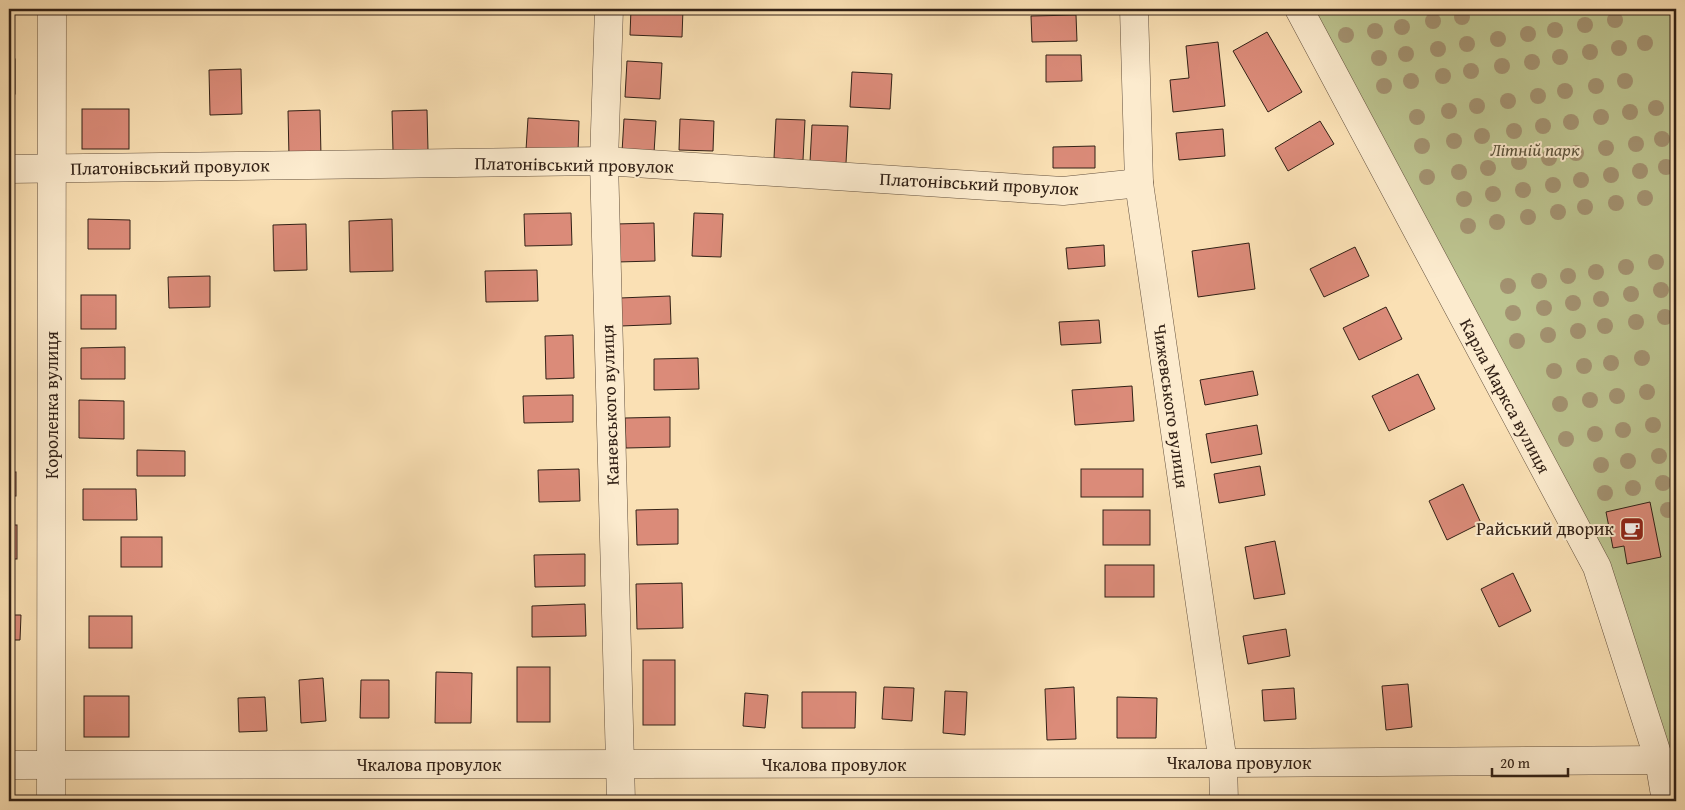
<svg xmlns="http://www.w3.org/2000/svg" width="1685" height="810" font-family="'Gentium Book Plus',serif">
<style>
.green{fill:#bcc38f;stroke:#777252}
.building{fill:#db8b79;stroke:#322116}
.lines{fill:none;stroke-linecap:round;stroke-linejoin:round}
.minor-casing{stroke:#64513e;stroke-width:29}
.minor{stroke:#fcebce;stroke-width:28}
.tree{fill:#a39271}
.labels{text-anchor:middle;stroke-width:4;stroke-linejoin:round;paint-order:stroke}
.park-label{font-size:18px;font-style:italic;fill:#5b523a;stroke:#fcebce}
.street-label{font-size:18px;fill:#322116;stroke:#fcebce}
.poi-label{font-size:18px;fill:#322116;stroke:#fcebce;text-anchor:end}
</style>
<rect width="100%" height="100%" fill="#fae0b4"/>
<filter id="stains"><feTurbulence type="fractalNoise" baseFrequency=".004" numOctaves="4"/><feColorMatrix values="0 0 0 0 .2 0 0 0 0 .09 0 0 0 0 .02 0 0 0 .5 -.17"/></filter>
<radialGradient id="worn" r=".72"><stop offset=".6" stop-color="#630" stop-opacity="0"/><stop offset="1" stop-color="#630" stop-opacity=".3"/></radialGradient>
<path class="green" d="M1299 9H1676V801L1597 567Z"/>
<g class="building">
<path d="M631 9H683L682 37 630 35Z"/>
<path d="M1076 15 1077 41 1032 42 1031 16Z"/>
<path d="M1267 32 1302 92 1268 112 1233 51Z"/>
<path d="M1218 42 1225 106 1173 112 1170 80 1189 78 1186 46Z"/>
<path d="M1046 55H1081L1082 81 1046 82Z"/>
<rect x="9" y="59" width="6" height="35"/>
<path d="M627 61 662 63 660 99 625 97Z"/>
<path d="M241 69 242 114 210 115 209 70Z"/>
<path d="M852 72 892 74 890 109 850 107Z"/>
<rect x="82" y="109" width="47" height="40"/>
<path d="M320 110 321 156 289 157 288 111Z"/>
<path d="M427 110 428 150 393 151 392 111Z"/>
<path d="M528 118 579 121 578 152 526 150Z"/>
<path d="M624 119 656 121 654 153 622 152Z"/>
<path d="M680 119 714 121 713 151 679 150Z"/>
<path d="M776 119 805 120 803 160 774 158Z"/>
<path d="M1320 121 1334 144 1288 171 1275 148Z"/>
<path d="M812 125 848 126 846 163 810 162Z"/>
<path d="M1223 129 1225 156 1179 160 1176 133Z"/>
<path d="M1095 146V168H1053V147Z"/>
<path d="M571 213 572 245 525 246 524 214Z"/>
<path d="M694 213 723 214 721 257 692 256Z"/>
<path d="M88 219 130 220V249H88Z"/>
<path d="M392 219 393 271 350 272 349 221Z"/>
<path d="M654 223 655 261 617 262 616 224Z"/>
<path d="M306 224 307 270 274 271 273 225Z"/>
<path d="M1249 243 1255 289 1198 297 1192 251Z"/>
<path d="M1104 245 1105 266 1068 269 1066 248Z"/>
<path d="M1355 247 1369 276 1324 297 1310 269Z"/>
<path d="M537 270 538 301 486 302 485 271Z"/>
<path d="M210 276V307L169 308 168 277Z"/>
<rect x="81" y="295" width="35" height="34"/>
<path d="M670 296 671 324 621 326 620 298Z"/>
<path d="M1386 307 1402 339 1359 360 1343 328Z"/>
<path d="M1099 320 1101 343 1061 345 1059 322Z"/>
<path d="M573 335 574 378 546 379 545 336Z"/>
<rect x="9" y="344" width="5" height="51"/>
<path d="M125 347V379H81V348Z"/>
<path d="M698 358 699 389 654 390V359Z"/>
<path d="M1253 371 1258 395 1205 405 1200 380Z"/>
<path d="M1418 374 1435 409 1389 431 1372 396Z"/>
<path d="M1132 386 1134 421 1075 425 1072 390Z"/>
<path d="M573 395V422L524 423 523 396Z"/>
<path d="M79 400 124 401V439L79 438Z"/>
<path d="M670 417V447L626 448 625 418Z"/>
<path d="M9 419H12L11 447H9Z"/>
<path d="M1257 425 1262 454 1211 463 1206 434Z"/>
<path d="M137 450 185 451V476H137Z"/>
<path d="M1260 466 1265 495 1219 503 1214 474Z"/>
<path d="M579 469 580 501 539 502 538 470Z"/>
<rect x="1081" y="469" width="62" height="28"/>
<rect x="9" y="472" width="7" height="24"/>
<path d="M1463 484 1481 523 1447 540 1429 501Z"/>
<path d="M83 489H136L137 520H83Z"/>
<path d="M1650 502 1661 557 1627 564 1624 546 1613 548 1606 512Z"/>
<path d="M678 509V544L637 545 636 510Z"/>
<rect x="1103" y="510" width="47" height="35"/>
<rect x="9" y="525" width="8" height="34"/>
<rect x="121" y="537" width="41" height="30"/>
<path d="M1275 541 1285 594 1254 599 1245 547Z"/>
<path d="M585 554V586L535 587 534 555Z"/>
<rect x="1105" y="565" width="49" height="32"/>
<rect x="9" y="570" width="3" height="30"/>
<path d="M1513 573 1531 611 1499 627 1481 589Z"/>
<path d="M682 583 683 628 637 629 636 584Z"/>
<path d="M585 604 586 636 532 637V606Z"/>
<path d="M9 615H21L20 640H9Z"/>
<rect x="89" y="616" width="43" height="32"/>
<path d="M1286 629 1290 656 1248 664 1243 636Z"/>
<rect x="643" y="660" width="32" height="65"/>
<rect x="517" y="667" width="33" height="55"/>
<path d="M436 672 472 673 471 723H435Z"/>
<path d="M323 678 326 721 301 723 299 680Z"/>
<path d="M361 680H389V718H360Z"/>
<path d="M1408 684 1412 727 1386 730 1382 686Z"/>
<path d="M884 687 914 688 912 721 882 719Z"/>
<path d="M1074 687 1076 739 1047 740 1045 689Z"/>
<path d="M1294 688 1296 719 1264 721 1262 690Z"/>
<path d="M945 691 967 692 965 735 943 733Z"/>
<path d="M802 692H856L855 728H802Z"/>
<path d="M745 693 768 695 765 728 743 726Z"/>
<rect x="84" y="696" width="45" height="41"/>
<path d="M265 697 267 731 239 732 238 698Z"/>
<path d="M1117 697 1157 698 1156 738H1117Z"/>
</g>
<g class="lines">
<defs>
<g id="minor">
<path d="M609 9 604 161 621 801"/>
<path d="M1134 9 1139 183 1223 763 1224 801"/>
<path d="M1299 9 1597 567 1659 760 1666 801"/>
<path d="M9 169 604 161 1063 191 1139 183"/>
<path d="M9 765 1223 763 1659 760"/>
<path d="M51 801 52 9"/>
</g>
</defs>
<use href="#minor" class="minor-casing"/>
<use href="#minor" class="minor"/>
</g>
<g class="tree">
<circle cx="1462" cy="17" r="8"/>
<circle cx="1615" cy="20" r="8"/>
<circle cx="1433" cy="21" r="8"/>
<circle cx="1585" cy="25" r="8"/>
<circle cx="1402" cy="27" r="8"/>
<circle cx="1555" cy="30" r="8"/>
<circle cx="1375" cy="31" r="8"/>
<circle cx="1528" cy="34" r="8"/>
<circle cx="1346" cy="35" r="8"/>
<circle cx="1498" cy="39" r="8"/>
<circle cx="1645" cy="43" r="8"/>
<circle cx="1467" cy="44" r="8"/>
<circle cx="1619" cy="48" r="8"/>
<circle cx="1438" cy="49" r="8"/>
<circle cx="1590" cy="52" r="8"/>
<circle cx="1406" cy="54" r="8"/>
<circle cx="1560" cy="57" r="8"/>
<circle cx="1379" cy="58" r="8"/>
<circle cx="1532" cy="62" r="8"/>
<circle cx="1502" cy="66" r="8"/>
<circle cx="1471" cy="71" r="8"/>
<circle cx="1443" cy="76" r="8"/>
<circle cx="1411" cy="81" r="8"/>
<circle cx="1625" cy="81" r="8"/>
<circle cx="1384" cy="86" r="8"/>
<circle cx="1596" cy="86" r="8"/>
<circle cx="1565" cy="91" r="8"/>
<circle cx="1538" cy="96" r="8"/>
<circle cx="1508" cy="101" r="8"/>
<circle cx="1477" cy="106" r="8"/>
<circle cx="1656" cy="108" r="8"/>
<circle cx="1449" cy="111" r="8"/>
<circle cx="1630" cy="112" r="8"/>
<circle cx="1417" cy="117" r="8"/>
<circle cx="1601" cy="117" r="8"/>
<circle cx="1571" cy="122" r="8"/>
<circle cx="1543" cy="126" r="8"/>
<circle cx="1514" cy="131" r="8"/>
<circle cx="1482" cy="136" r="8"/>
<circle cx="1662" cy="139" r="8"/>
<circle cx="1454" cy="141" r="8"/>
<circle cx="1636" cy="144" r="8"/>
<circle cx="1422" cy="146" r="8"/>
<circle cx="1606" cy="148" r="8"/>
<circle cx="1576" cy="153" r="8"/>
<circle cx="1549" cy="158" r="8"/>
<circle cx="1519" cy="162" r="8"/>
<circle cx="1666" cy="167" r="8"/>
<circle cx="1488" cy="168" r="8"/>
<circle cx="1640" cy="171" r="8"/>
<circle cx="1459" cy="172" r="8"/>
<circle cx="1611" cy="175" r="8"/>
<circle cx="1427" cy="177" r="8"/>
<circle cx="1581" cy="180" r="8"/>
<circle cx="1553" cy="185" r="8"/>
<circle cx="1523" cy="190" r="8"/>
<circle cx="1493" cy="194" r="8"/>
<circle cx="1645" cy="198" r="8"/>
<circle cx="1464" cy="199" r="8"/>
<circle cx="1616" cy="203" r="8"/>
<circle cx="1585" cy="207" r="8"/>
<circle cx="1558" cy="212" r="8"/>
<circle cx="1528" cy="217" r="8"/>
<circle cx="1497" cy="222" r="8"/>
<circle cx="1468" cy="226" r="8"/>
<circle cx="1656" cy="262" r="8"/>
<circle cx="1626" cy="267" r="8"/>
<circle cx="1596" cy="272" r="8"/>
<circle cx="1568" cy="276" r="8"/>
<circle cx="1539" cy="281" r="8"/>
<circle cx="1508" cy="286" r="8"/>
<circle cx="1661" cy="290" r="8"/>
<circle cx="1631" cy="294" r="8"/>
<circle cx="1601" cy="299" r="8"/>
<circle cx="1573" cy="303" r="8"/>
<circle cx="1544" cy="308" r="8"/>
<circle cx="1513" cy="313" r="8"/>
<circle cx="1665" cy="317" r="8"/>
<circle cx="1636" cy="322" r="8"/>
<circle cx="1605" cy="326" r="8"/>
<circle cx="1578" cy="331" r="8"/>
<circle cx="1548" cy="335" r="8"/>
<circle cx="1517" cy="341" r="8"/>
<circle cx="1642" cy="358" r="8"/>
<circle cx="1611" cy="363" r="8"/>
<circle cx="1584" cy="366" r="8"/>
<circle cx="1554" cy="371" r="8"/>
<circle cx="1647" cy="392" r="8"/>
<circle cx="1617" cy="396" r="8"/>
<circle cx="1590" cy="400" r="8"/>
<circle cx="1560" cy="404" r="8"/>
<circle cx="1653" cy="425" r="8"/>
<circle cx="1623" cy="430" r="8"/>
<circle cx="1595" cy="434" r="8"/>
<circle cx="1566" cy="439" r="8"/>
<circle cx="1659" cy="456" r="8"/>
<circle cx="1628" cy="461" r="8"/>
<circle cx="1601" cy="465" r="8"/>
<circle cx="1663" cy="483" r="8"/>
<circle cx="1633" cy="488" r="8"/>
<circle cx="1605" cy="493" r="8"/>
<circle cx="1668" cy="510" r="8"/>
</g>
<defs>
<symbol id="cafe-square" viewBox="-11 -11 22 22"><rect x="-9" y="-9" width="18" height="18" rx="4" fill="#8f2418" stroke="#fcebce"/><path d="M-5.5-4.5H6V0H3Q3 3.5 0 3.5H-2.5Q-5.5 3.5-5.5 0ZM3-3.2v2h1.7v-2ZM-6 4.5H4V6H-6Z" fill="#fff"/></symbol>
</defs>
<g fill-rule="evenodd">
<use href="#cafe-square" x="1618" y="515" width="28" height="28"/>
</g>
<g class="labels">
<g class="park-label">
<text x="1535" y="156">Літній парк</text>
</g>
<g class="street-label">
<text transform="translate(574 165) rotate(1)" y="6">Платонівський провулок</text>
<text transform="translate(170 167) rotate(-1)" y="6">Платонівський провулок</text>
<text transform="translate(979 184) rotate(3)" y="6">Платонівський провулок</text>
<text transform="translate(1505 396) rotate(62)" y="6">Карла Маркса вулиця</text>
<text transform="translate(52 405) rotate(-90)" y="6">Короленка вулиця</text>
<text transform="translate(610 405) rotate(-92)" y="6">Каневського вулиця</text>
<text transform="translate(1171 406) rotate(82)" y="6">Чижевського вулиця</text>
<text x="1239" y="769">Чкалова провулок</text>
<text x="429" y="771">Чкалова провулок</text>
<text x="834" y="771">Чкалова провулок</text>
</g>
<g class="poi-label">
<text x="1614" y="535">Райський дворик</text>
</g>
</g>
<rect width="1685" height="810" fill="none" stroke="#fae0b4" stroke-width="30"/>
<rect x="10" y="10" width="1665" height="790" fill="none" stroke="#322116" stroke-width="2.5"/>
<rect x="15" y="15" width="1655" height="780" fill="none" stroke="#322116"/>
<path d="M1492 768v8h76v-8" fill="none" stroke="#322116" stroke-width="2.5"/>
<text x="1500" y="768" font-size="15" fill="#322116" stroke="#fcebce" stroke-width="4" paint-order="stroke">20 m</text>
<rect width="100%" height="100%" filter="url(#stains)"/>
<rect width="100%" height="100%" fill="url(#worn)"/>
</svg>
